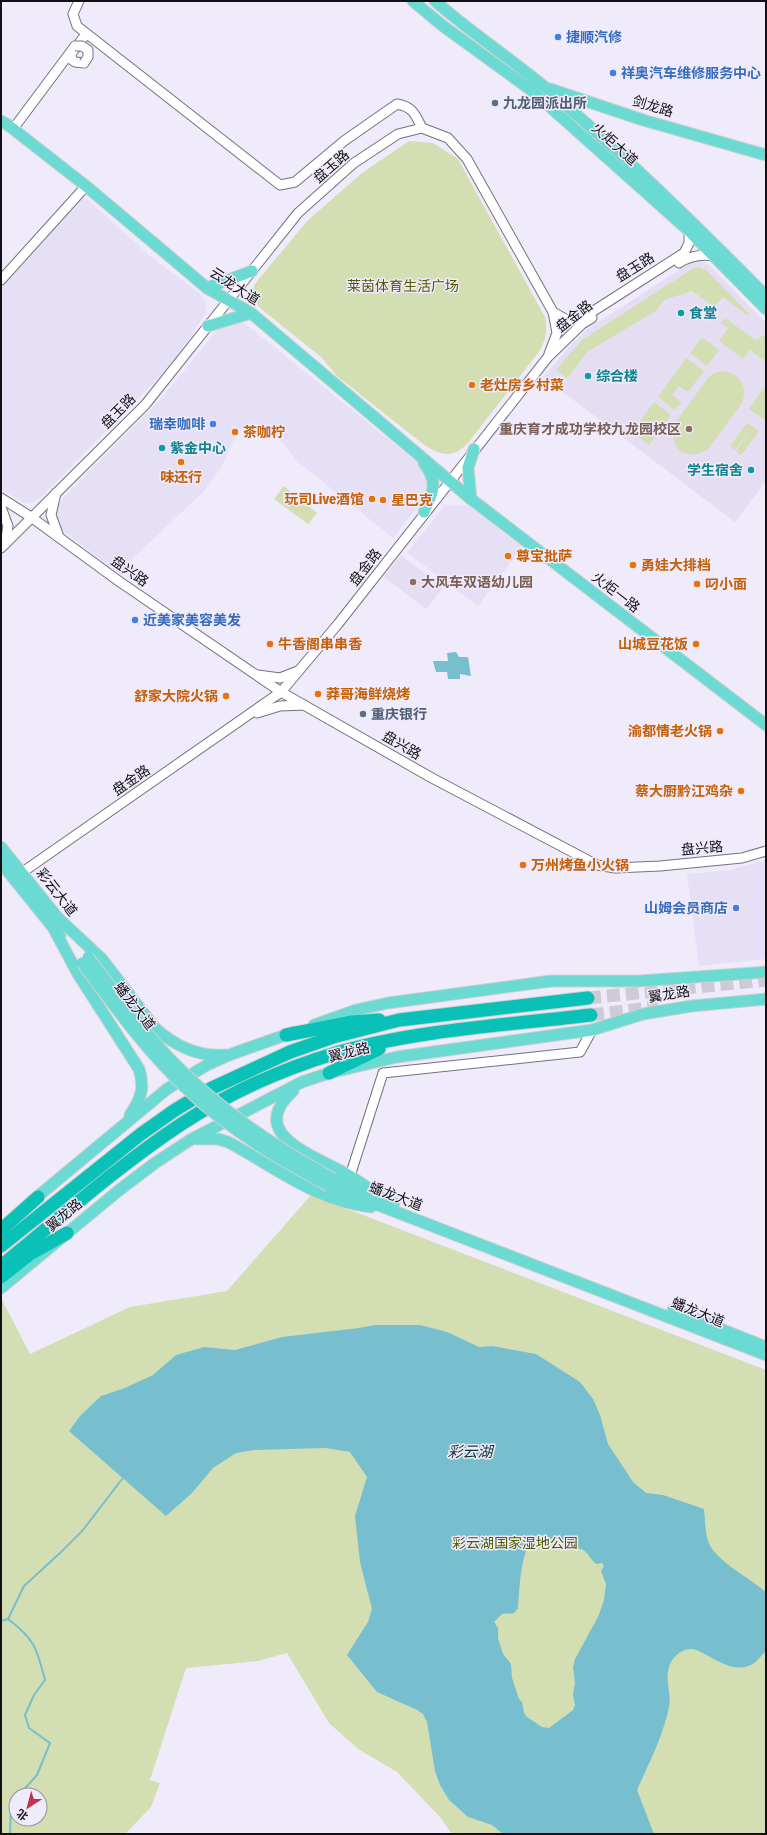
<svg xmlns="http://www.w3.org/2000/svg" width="767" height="1835" font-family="'Fira Sans Condensed','Noto Sans SC',sans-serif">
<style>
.commercial{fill:#e6e0f6}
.built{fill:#e5def3}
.green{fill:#d3deb3;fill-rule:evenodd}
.water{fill:#77bece;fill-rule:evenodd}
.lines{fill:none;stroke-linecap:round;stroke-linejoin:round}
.stream{stroke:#77bece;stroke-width:2}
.highway-tunnel{stroke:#cfcad8;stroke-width:13;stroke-dasharray:13 6;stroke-linecap:butt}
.minor-casing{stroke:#76717e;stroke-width:11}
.major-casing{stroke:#d0cfd0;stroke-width:13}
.highway-casing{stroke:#d0cfd0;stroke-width:15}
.minor{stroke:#fff;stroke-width:9}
.major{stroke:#6bdad3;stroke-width:11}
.highway{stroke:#09c1b6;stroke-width:13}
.minor-bridge-casing{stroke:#76717e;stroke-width:11;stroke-linecap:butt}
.major-bridge-casing{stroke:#d0cfd0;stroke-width:13;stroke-linecap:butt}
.minor-bridge{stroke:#fff;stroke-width:9}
.major-bridge{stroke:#6bdad3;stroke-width:11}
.shop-dot{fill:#3f7fe0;stroke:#f0ebfa;stroke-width:1.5}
.service-dot{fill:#5c6f8a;stroke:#f0ebfa;stroke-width:1.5}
.culture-dot{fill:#0f9aa8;stroke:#f0ebfa;stroke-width:1.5}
.food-dot{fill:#e8710a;stroke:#f0ebfa;stroke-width:1.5}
.education-dot{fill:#8d6e63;stroke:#f0ebfa;stroke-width:1.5}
.labels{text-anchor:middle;stroke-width:3;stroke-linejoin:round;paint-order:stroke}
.shop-label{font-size:14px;font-weight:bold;fill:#366cbe;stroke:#f0ebfa;text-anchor:start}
.service-label{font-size:14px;font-weight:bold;fill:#4e5e75;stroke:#f0ebfa;text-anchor:start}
.street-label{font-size:14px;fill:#121015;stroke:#f0ebfa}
.park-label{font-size:14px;fill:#4d5a00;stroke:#f0ebfa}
.culture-label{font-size:14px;font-weight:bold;fill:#0d838f;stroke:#f0ebfa;text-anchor:start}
.food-label{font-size:14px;font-weight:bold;fill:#c56008;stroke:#f0ebfa;text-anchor:start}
.education-label{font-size:14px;font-weight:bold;fill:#785e54;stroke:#f0ebfa;text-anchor:end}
.water-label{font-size:15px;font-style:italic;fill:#0d3138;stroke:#f0ebfa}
</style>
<rect width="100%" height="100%" fill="#f0ebfa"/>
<g class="commercial">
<path d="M87 199 150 256 199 293 205 301 206 313 173 362 138 399 41 497 34 502 25 503 1 490V286L78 200Z"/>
<path d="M229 322H241L252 329 423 467 428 478 429 492 393 538 298 462 272 430 252 423 238 431 221 468 202 493 130 561 120 574 63 531 56 520V509L63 498 162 398 217 330Z"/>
<path d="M445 505 469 506 522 547 478 606 407 553Z"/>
<path d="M766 860V959L699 966 687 874 730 870Z"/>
</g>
<g class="built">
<path d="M699 260 709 265 766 323V481L735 522 543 377 569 347 589 328 690 263Z"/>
<path d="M401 555 443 588 426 609 384 577Z"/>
</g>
<g class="green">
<path d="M409 141 433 143 458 159 545 317C548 332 546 340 538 353L468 443C452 459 441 456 423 444L337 376 321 357 259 307 253 297 254 285 307 221 362 173Z"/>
<path d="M699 267 707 271 749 314 748 316 723 297 714 307 692 291 664 300 656 311 587 352 567 378 556 370 582 340 692 269Z"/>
<path d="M725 318 755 340 766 334V362L750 350 743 359 719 341 728 328 721 323Z"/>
<path d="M702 337 719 350 707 366 690 353Z"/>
<path d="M686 358 704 371 688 392 679 386 672 395 681 402 675 410 658 397Z"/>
<path d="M723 371C741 373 748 387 742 403L708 449C687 464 666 447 675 423L708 378 714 373Z"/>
<path d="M766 385V418L765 420 749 409Z"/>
<path d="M654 402 671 415 649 445 632 432Z"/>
<path d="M747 423 753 427 735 450 730 446Z"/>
<path d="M753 427 759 431 741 455 736 451Z"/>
<path d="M284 486 317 513 308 524 274 499Z"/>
<path d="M311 1195 766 1370V1834H452L440 1817 397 1772 358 1749 329 1723 287 1653 258 1661 186 1668 150 1780 160 1783 151 1807 125 1834H1V1298L30 1354 130 1307 227 1291ZM16 1795H40V1819H16Z"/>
</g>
<g class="water">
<path d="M456 652 459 657H468L471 676 460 674V679H448L447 672H436L433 661H448L447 653Z"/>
<path d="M375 1325H420L447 1332 479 1347 492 1346 536 1354 580 1382 593 1399 600 1415 608 1444 633 1482 646 1493 663 1495 704 1509C705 1519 705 1531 708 1541 714 1560 751 1579 766 1592V1651C762 1655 757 1661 753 1664 732 1675 714 1657 696 1650 687 1646 675 1654 671 1662 663 1678 672 1692 669 1707 663 1736 649 1763 637 1790L654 1834H503L492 1825 468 1817 449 1800 440 1785 435 1771 427 1722 423 1714 417 1710 377 1692 347 1655 368 1622 372 1609 360 1562 355 1516 367 1477 350 1452 326 1448 254 1450 236 1453 213 1468 192 1493 166 1516 69 1431 80 1416 101 1396 125 1388 153 1375 176 1355 204 1347 235 1350 282 1337 359 1328ZM541 1535 574 1549C586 1546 588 1557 596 1564L602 1563 604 1566 601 1571 606 1584 604 1600 598 1617 575 1659 573 1667 575 1683 573 1694 575 1705 573 1710 549 1728 542 1727 527 1717 524 1713 522 1702 519 1699 512 1678 511 1664 503 1654 498 1638V1628L494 1622 502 1614C509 1612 513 1617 518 1608 520 1585 520 1556 533 1537Z"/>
</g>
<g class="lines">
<g class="stream">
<path d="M8 1619C35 1639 37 1649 45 1680L34 1695 25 1715 29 1728 50 1743 37 1775 19 1795"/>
<path d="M1 1621 8 1619 24 1586 60 1553 83 1530 122 1479"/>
<path d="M10 1834 11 1804 16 1798"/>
</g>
<g class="highway-tunnel">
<path d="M588 998 766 980"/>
<path d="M591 1015 658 1007"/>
</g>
<defs>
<g id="minor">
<path d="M79 1 73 14 77 26 280 185 295 182 344 141 397 104C413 107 415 114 422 128"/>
<path d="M84 63 75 62 72 60 71 54 86 34"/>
<path d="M13 129 75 46"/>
<path d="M679 263C690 256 700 254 713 256"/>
<path d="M1 280 86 186"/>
<path d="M549 354 557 333 553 312"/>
<path d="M56 493 51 515 59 537"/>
<path d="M1 498 31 517 120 582 281 692 432 778 597 865 615 868 660 866 742 858 766 851"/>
<path d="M1 507 8 526 5 544"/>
<path d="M1 548 145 405 298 213 354 163 398 134 422 128 448 138 467 159 553 312 567 320 581 319 684 253 689 243V231"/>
<path d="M258 675 280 678 298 671"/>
<path d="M257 713 280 706 304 705"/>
<path d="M17 876 281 692 338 624 548 357 582 324 592 318"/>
<path d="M350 1176 383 1073 580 1052 592 1030"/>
</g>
<g id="major">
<path d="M413 1 443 26 531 90 689 231 766 309"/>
<path d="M435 1C470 32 510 58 546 88 623 154 695 224 766 296"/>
<path d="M550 89 643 120 766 155"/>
<path d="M1 121 8 125 86 186 207 288 251 313 471 499 766 725"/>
<path d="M207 288 252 271"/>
<path d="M208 326 251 313"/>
<path d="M471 499 468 468 474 449"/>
<path d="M424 512C433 492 439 483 424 463"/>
<path d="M1 847 62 923"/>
<path d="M1 863 60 936"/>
<path d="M58 918 102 959 155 1028C175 1046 197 1057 225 1055"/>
<path d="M55 931 78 974 139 1069C145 1088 141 1099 130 1115"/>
<path d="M314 1025 356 1010 388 1003 551 981H639L766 972"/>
<path d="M293 1091C250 1130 302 1151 333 1167 345 1173 357 1180 368 1188"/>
<path d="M196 1139H218L228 1142C277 1168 314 1200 371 1207"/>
<path d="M333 1179 394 1203"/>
<path d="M329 1186 766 1355"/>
<path d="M31 1202 167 1089 207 1065 229 1055 294 1032"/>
<path d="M1 1288 118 1191 155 1163 190 1140 302 1082 329 1073 397 1057 592 1030 643 1014 692 1006 766 999"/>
<path d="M673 1310 766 1347"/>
</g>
<g id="highway">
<path d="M286 1035 352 1022 379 1020"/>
<path d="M329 1073 379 1049"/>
<path d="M1 1230 38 1197"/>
<path d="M1 1246 141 1134 175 1110 210 1089 290 1052 333 1037 399 1020 588 998"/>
<path d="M1 1266C60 1218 119 1165 183 1123 229 1093 283 1069 336 1053 416 1030 508 1025 591 1015"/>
<path d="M1 1277 30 1254 67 1233"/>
</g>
</defs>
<use href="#minor" class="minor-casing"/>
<use href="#major" class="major-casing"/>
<use href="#highway" class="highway-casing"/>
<use href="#minor" class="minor"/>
<use href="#major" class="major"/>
<use href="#highway" class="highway"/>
<defs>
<path id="minor-bridge" d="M75 46H82L88 50V57L84 63"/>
<g id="major-bridge">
<path d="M88 957C115 992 141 1029 172 1061 219 1110 274 1146 333 1179"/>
<path d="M82 963C115 1007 148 1053 189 1091 231 1131 279 1159 329 1186"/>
</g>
</defs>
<use href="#minor-bridge" class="minor-bridge-casing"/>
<use href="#major-bridge" class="major-bridge-casing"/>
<use href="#minor-bridge" class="minor-bridge"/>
<use href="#major-bridge" class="major-bridge"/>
</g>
<g class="shop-dot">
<circle cx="558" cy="37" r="4"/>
<circle cx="613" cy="73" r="4"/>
<circle cx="213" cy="424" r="4"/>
<circle cx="135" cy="620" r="4"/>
<circle cx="736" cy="908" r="4"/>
</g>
<g class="service-dot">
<circle cx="495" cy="103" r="4"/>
<circle cx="363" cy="714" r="4"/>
</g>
<g class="culture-dot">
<circle cx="681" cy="313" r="4"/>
<circle cx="588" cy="376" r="4"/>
<circle cx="162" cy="448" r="4"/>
<circle cx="751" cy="470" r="4"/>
</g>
<g class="food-dot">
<circle cx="472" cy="385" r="4"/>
<circle cx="235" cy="432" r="4"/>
<circle cx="181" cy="462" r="4"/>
<circle cx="372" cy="499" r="4"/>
<circle cx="383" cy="500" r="4"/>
<circle cx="508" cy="556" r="4"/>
<circle cx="633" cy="565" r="4"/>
<circle cx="697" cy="584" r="4"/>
<circle cx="270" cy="644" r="4"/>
<circle cx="696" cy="644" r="4"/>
<circle cx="318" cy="694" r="4"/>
<circle cx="226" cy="696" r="4"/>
<circle cx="720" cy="731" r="4"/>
<circle cx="741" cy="791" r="4"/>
<circle cx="523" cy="865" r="4"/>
</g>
<g class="education-dot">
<circle cx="689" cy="429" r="4"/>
<circle cx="413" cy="582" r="4"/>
</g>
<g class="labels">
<g class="shop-label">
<text x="566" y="42">捷顺汽修</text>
<text x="621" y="78">祥奥汽车维修服务中心</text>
<text x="205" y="429" text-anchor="end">瑞幸咖啡</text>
<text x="143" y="625">近美家美容美发</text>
<text x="728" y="913" text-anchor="end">山姆会员商店</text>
</g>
<g class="service-label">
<text x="503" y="108">九龙园派出所</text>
<text x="371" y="719">重庆银行</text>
</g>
<g class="street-label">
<text transform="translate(653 106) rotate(17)" y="5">剑龙路</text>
<text transform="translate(615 144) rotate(42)" y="5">火炬大道</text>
<text transform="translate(331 166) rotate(-41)" y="5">盘玉路</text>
<text transform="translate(635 267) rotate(-32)" y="5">盘玉路</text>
<text transform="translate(235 286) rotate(33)" y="5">云龙大道</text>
<text transform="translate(574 316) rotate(-38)" y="5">盘金路</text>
<text transform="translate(118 411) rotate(-45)" y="5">盘玉路</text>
<text transform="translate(365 567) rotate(-52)" y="5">盘金路</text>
<text transform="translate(130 571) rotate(35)" y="5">盘兴路</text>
<text transform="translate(616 592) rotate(38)" y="5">火炬一路</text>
<text transform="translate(402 745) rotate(30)" y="5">盘兴路</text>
<text transform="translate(131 780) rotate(-34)" y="5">盘金路</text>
<text transform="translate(702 848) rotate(-5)" y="5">盘兴路</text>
<text transform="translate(57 892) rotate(52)" y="5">彩云大道</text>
<text transform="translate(669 994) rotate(-9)" y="5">翼龙路</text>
<text transform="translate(135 1006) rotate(52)" y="5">蟠龙大道</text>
<text transform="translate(349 1052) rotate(-14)" y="5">翼龙路</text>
<text transform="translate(396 1196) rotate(21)" y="5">蟠龙大道</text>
<text transform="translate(64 1215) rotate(-40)" y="5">翼龙路</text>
<text transform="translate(698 1312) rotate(22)" y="5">蟠龙大道</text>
</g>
<g class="park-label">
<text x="403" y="291">莱茵体育生活广场</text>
<text x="515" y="1548">彩云湖国家湿地公园</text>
</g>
<g class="culture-label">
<text x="689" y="318">食堂</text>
<text x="596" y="381">综合楼</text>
<text x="170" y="453">紫金中心</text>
<text x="743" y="475" text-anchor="end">学生宿舍</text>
</g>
<g class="food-label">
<text x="480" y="390">老灶房乡村菜</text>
<text x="243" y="437">茶咖柠</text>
<text x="181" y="482" text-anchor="middle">味还行</text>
<text x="364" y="504" text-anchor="end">玩司Live酒馆</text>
<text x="391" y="505">星巴克</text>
<text x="516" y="561">尊宝批萨</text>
<text x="641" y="570">勇娃大排档</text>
<text x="705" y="589">叼小面</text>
<text x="278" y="649">牛香阁串串香</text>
<text x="688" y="649" text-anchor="end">山城豆花饭</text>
<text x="326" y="699">莽哥海鲜烧烤</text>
<text x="218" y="701" text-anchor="end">舒家大院火锅</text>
<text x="712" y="736" text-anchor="end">渝都情老火锅</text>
<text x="733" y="796" text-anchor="end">蔡大厨黔江鸡杂</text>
<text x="531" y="870">万州烤鱼小火锅</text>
</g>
<g class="education-label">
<text x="681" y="434">重庆育才成功学校九龙园校区</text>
<text x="421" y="587" text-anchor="start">大风车双语幼儿园</text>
</g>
<g class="water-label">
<text x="470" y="1457">彩云湖</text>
</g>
</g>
<rect width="767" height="1835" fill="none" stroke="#121015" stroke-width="4"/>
<g transform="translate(28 1807) rotate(216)"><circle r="19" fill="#f0ebfa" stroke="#97939e"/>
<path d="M0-3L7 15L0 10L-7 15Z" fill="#c13150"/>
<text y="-6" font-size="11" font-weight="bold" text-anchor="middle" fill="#121015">北</text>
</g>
</svg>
